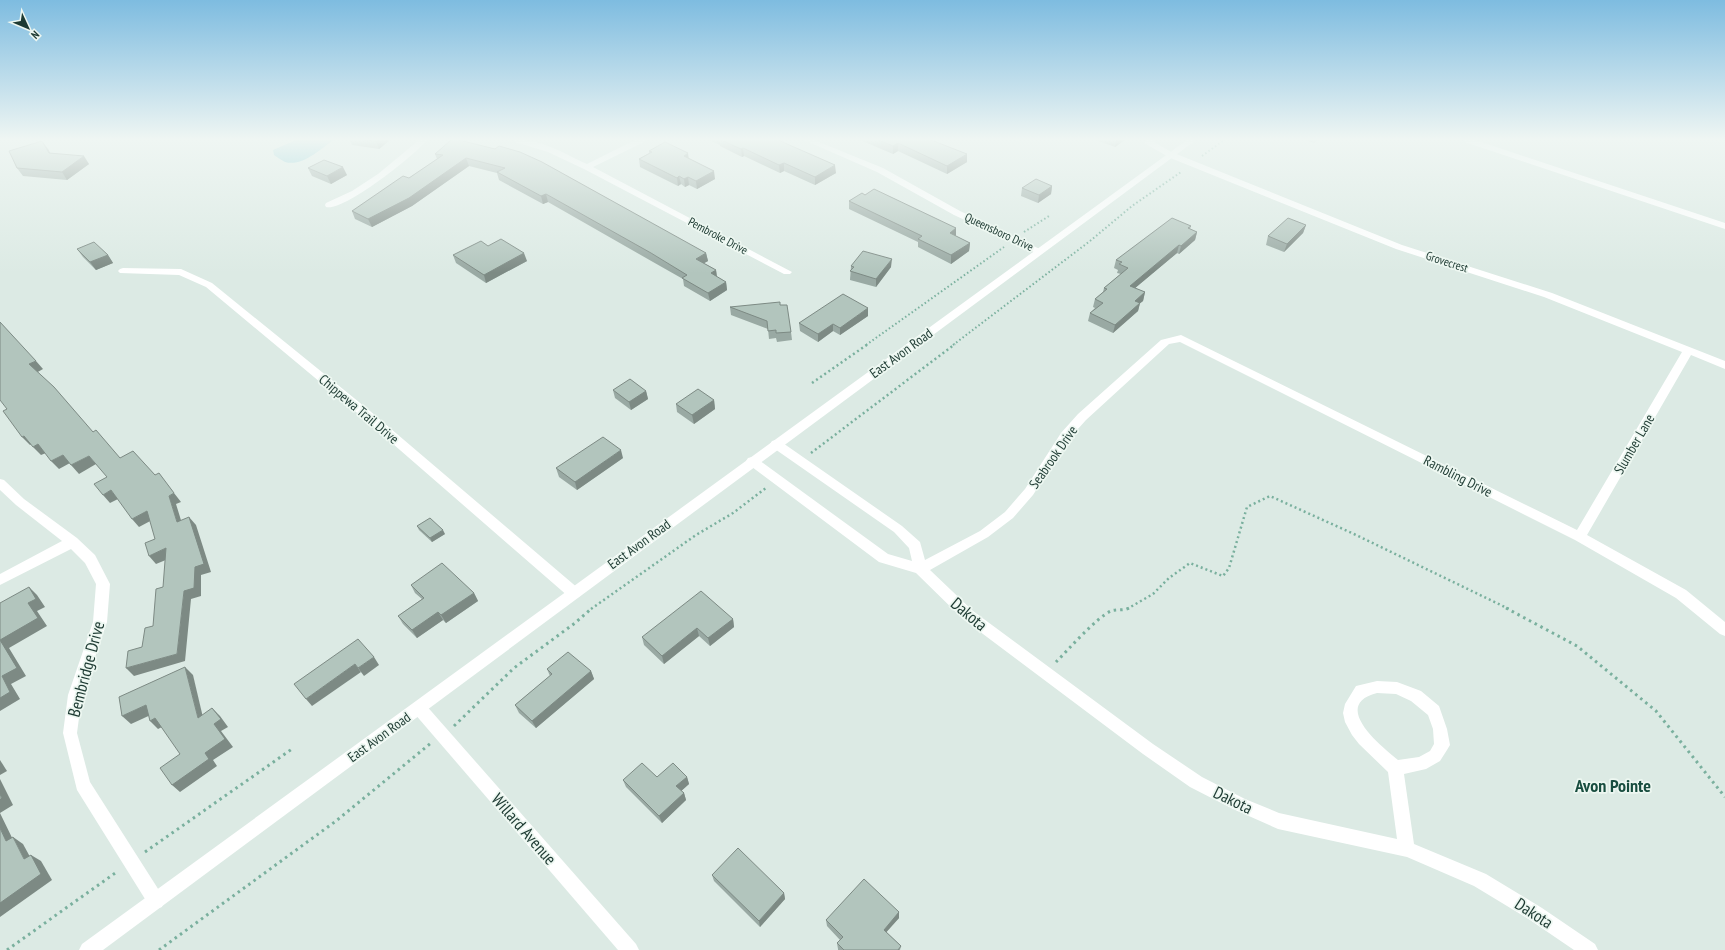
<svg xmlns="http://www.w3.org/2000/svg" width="1725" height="950" font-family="'PT Sans Narrow',sans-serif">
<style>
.water{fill:#7fc8d4}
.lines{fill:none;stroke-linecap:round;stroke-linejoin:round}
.path-far2{stroke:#7ab09e;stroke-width:2;stroke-dasharray:1.5 2.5;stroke-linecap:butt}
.path-far1{stroke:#7ab09e;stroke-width:2.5;stroke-dasharray:2 3;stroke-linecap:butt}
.path{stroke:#7ab09e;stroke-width:3;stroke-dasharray:2.5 4;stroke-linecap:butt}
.service{stroke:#fff;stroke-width:5.5}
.minor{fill:#fff;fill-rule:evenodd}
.secondary{fill:#fff;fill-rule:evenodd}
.wall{fill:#99a9a3}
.shaded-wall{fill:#7d8a84}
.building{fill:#b2c5bd;stroke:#7d8a84}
.labels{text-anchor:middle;stroke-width:3.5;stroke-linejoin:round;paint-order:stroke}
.far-street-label{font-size:12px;fill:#1d3a32;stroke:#edf7f1}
.street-label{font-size:14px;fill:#1d3a32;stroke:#edf7f1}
.near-street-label{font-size:17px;fill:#1d3a32;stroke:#edf7f1}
.near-neighbourhood-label{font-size:18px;font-weight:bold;fill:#184d3f;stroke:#edf7f1}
</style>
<rect width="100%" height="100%" fill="#dceae4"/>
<path class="water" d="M296 140H333C321 149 302 167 285 162 281 160 277 157 274 155L273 150Z"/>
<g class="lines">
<g class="path-far2">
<path d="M1202 156 1224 140"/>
<path d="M1024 232 1049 216"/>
<path d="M866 345 1004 247"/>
<path d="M953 345 1090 241 1132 206 1181 172"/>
</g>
<g class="path-far1">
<path d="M812 383 868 344"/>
<path d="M811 453 955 344"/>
<path d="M591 609 696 535 733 513 766 488"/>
<path d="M1127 609 1153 594 1169 578 1190 563 1223 576 1229 568 1247 507 1270 496 1354 534 1509 609"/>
</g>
<g class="path">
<path d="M1506 608 1577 646 1656 711 1725 797"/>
<path d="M1056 662C1068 650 1097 617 1111 611 1117 609 1123 611 1129 608"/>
<path d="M454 726 514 668 575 623 592 608"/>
<path d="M145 852 292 749"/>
<path d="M7 950 118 871"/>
<path d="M159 950 336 821 431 743"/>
</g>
<path class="service" d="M1150 140 1148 142 1171 155"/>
<g class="minor">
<path d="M419 140H427C415 155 344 212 326 207L325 205 326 203 352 191 378 174Z"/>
<path d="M514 140C538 137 565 154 587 164L635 140H645L644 142 593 167 792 272 790 274H784L584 169 548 152 515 142Z"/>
<path d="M804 140H814L883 168 960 211 1044 251 1039 254 1036 253 954 215 877 172Z"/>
<path d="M1464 140H1475L1725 223V229L1465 142Z"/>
<path d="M1168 153H1174L1402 245 1552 293 1725 361V369L1691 355 1587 535 1686 590 1725 622V636L1720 634 1676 598 1575 540 1180 342 1169 344 1086 420 1069 439 1033 495 1013 518 988 537 930 570 973 611 1153 744 1202 777 1245 799 1279 813 1397 839 1388 772 1359 744 1352 735 1345 722 1343 713 1345 704 1356 686 1377 681 1397 682 1421 691 1439 706 1447 729 1450 745 1447 750 1440 761 1426 769 1404 774 1414 844 1486 874 1542 908 1595 944 1598 950H1574L1530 920 1474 886 1407 857 1278 829 1233 809 1190 787 1143 754 963 619 916 573 879 562 748 464 746 461 748 458 752 457 756 458 888 554 912 561 909 548 894 532 772 447 770 444 772 441 776 440 780 441 902 526 920 542 925 560 980 531 1005 512 1025 489 1061 433 1078 414 1161 340 1181 335 1577 530 1682 352 1544 297 1396 249 1168 157 1167 155ZM1377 693 1396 694 1411 701 1428 715 1433 729 1434 744 1430 751 1419 757 1398 760C1381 746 1330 705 1377 693Z"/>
<path d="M123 268 181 269 212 283 370 411 579 589 581 593 579 597 574 598 569 597 362 417 206 287 179 275 120 273 118 271 120 269Z"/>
<path d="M0 479 4 480 24 499 77 538 95 555 110 584 107 622 82 695 77 733 90 782 162 895 164 901 162 907 156 909 150 907 77 790 63 733 68 695 93 622 96 584 85 563 71 549 0 585V574L62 541 16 505 0 490Z"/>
<path d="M419 701 424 703 636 944 639 950H618L414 713 412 708 414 703Z"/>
</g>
<path class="secondary" d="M1187 140H1196L103 950H79L82 944Z"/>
</g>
<g class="wall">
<path d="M350 140H390L379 149 352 145Z"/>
<path d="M451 140 706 253 708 261 704 263 716 270 717 277 726 282 727 290 710 301 684 286 683 279 653 262 548 202 543 204 499 180 497 173 469 166 412 206 372 227 355 219 352 211 409 178 437 159 435 154Z"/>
<path d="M709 140H778L836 173 815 185 784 171 780 173 744 156 742 157 720 146V145Z"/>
<path d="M860 140H931L967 162 947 174 898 151 893 154Z"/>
<path d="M1096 140H1125L1115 147Z"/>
<path d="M1306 140H1318L1314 143Z"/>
<path d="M48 149 50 153 89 164 67 180 23 176 17 168Z"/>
<path d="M649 151 689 159 715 179 697 189 689 185 685 187 681 184 678 186 640 167 639 159 649 153Z"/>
<path d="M308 168 347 175 331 184 312 176Z"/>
<path d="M1052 186 1051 194 1038 203 1021 196 1022 188Z"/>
<path d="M865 195 956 228V236L970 243 969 251 951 264 918 247V242L849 209V201Z"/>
<path d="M1306 225 1303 233 1284 252 1266 245 1268 236Z"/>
<path d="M1191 226 1190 229 1197 232 1195 240 1179 254 1177 253 1135 288 1145 292 1143 301 1140 303 1138 311 1113 333 1088 321 1090 313 1095 308 1093 307 1095 299 1103 292 1104 288 1121 274 1117 273 1118 270 1114 268 1116 260Z"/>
<path d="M488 246 527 261 486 283 456 263 453 255Z"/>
<path d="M77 249 108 255 113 263 96 270 83 257Z"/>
<path d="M851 266 891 267 876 287 850 280Z"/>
<path d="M780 305 791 332 792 340 777 342 776 338 769 339 768 329 731 315 730 307Z"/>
<path d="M868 316 840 335 833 331 818 342 800 331 799 323Z"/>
<path d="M613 390 646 391 648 399 631 410 615 398Z"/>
<path d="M714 400 715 409 694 424 677 412 676 404Z"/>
<path d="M623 458 577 490 559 477 556 468Z"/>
<path d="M417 526 445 534 432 542 419 530Z"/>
<path d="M411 585 474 593 478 601 446 623 443 620 417 638 403 624 398 616 422 599 415 593Z"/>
<path d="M733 619 734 627 710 646 699 636 664 664 644 645 642 637Z"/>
<path d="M547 669 591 671 594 679 536 728 519 713 515 705 550 676Z"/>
<path d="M657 777H687L689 784 681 791 684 793 686 800 662 823 626 787 623 780Z"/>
<path d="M712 875 784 893 785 899 760 927 714 881Z"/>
<path d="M899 912V918L886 932 901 946 900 950H838V949L837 943 840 940 827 926 826 920Z"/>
</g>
<g class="shaded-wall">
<path d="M378 140H390L379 149 376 141Z"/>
<path d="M1116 140H1125L1115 147Z"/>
<path d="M42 141 48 149 54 161 49 153Z"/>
<path d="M898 143V151L893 154V146Z"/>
<path d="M743 148 744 156 742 157 741 149Z"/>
<path d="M688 153 689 161 684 156Z"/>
<path d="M967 154V162L947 174V166Z"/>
<path d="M84 156 89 164 67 180 62 172Z"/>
<path d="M466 158 469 166 412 206 372 227 368 219Z"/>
<path d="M784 163V171L780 173 779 165Z"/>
<path d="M835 165 836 173 815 185V177Z"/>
<path d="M343 167 347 175 331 184 327 176Z"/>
<path d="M714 171 715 179 697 189 696 181Z"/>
<path d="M679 176 681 184 678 186 677 178Z"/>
<path d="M688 177 689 185 685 187 684 179Z"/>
<path d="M1052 186 1051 194 1038 203 1039 195Z"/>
<path d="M546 194 548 202 543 204 541 196Z"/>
<path d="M1306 225 1303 233 1284 252 1287 244Z"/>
<path d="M956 228V236L950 233Z"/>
<path d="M1197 232 1195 240 1179 254 1181 246Z"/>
<path d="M970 243 969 251 951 264V255Z"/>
<path d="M1179 245 1177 253 1128 294 1130 286Z"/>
<path d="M524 253 527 261 486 283 484 275Z"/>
<path d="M706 253 708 261 697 267 696 259Z"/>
<path d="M108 255 113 263 96 270 90 262Z"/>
<path d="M892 259 891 267 876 287V279Z"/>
<path d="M716 270 717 278 711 273Z"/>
<path d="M726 282 727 290 710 301 708 293Z"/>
<path d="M1145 292 1143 301 1133 309 1135 301Z"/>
<path d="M1140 303 1138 311 1113 333 1115 325Z"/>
<path d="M868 308V316L840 335V328Z"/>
<path d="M833 324V331L818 342V334Z"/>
<path d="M36 361 43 369 36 373 29 364Z"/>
<path d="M646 391 648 399 631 410 629 402Z"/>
<path d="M714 400 715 409 694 424 692 415Z"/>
<path d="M24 436 32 444 30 445 22 437Z"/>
<path d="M38 444 46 453 41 455 33 447Z"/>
<path d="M621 450 623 458 577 490 575 482Z"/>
<path d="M63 455 70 463 59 469 51 461Z"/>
<path d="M89 456 96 464 79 474 71 465Z"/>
<path d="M111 490 118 499 110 503 103 495Z"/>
<path d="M174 493 181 502 176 504 184 530 177 522 169 496Z"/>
<path d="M147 511 154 519 139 527 132 519Z"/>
<path d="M189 517 196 525 211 572 201 575V596L191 599 185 661 134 676 126 668 177 654 184 591Z"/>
<path d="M443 530 445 534 432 542 430 538Z"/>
<path d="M166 548 173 557 156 564 149 556Z"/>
<path d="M29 587 37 595 45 607 37 611 47 626 9 648 26 676 11 684 20 699 0 711V698L2 676 0 640 28 603Z"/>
<path d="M474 593 478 601 446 623 441 615Z"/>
<path d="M438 612 443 620 417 638 412 630Z"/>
<path d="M733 619 734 627 710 646 708 638Z"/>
<path d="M697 628 699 636 664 664 662 656Z"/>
<path d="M374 657 379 665 364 676 358 668Z"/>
<path d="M355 664 361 672 312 706 306 699Z"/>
<path d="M185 667 193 675 205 726 198 718Z"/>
<path d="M591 671 594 679 536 728 532 721Z"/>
<path d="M146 705 155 713 131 724 122 716Z"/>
<path d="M212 708 220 716 228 727 221 731 233 747 213 760 217 766 180 792 172 785 214 724Z"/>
<path d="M155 718 164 726 158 729 150 721Z"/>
<path d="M0 760 7 771 0 775Z"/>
<path d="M687 777 689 784 679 793 676 786Z"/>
<path d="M0 779 13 805 0 813 17 848 6 841 0 828Z"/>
<path d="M684 793 686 800 662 823 659 816Z"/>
<path d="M13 837 23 844 35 866 24 859Z"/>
<path d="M31 855 41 861 52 880 0 917V903Z"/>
<path d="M784 893 785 899 760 927 759 921Z"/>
<path d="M899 912V918L883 936 884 930Z"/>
</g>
<g class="building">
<path d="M365 140H378L376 141Z"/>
<path d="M451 140H459L495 149 499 146 520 152 542 162 706 253 696 259 716 270 711 273 726 282 708 293 682 278 687 275 651 253 546 194 541 196 497 172 505 168 466 158 409 198 368 219 352 211 403 176 409 178 443 155 435 154Z"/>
<path d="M721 140H778L835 165 815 177 784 163 779 165 743 148 741 149Z"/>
<path d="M878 140H931L967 154 947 166 898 143 893 146Z"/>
<path d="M42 141 49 153 84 156 62 172 17 168 9 151Z"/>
<path d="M665 142 688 153 684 156 714 171 696 181 688 177 684 179 679 176 677 178 639 159 652 152 649 151Z"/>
<path d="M324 160 343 167 327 176 308 168Z"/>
<path d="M1036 179 1052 186 1039 195 1022 188Z"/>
<path d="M874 189 956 228 950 233 970 243 951 255 918 239 922 236 849 201 862 193 865 195Z"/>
<path d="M1172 218 1191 226 1188 228 1197 232 1181 246 1179 245 1130 286 1145 292 1135 301 1140 303 1115 325 1090 313 1103 303 1095 299 1107 289 1104 288 1128 268 1119 264 1122 262 1116 260Z"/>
<path d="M1288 218 1306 225 1287 244 1268 236Z"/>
<path d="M501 239 524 253 484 275 453 255 481 241 488 246Z"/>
<path d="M94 242 108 255 90 262 77 249Z"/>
<path d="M863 251 892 259 876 279 850 271 854 267 851 266Z"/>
<path d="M843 294 868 308 840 328 833 324 818 334 799 323Z"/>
<path d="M780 302V305H787L791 332 776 333V330L768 331 767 321 730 307Z"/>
<path d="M0 322 36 361 29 364 54 387 93 432 96 430 120 458 133 451 155 475 159 473 174 493 169 496 177 522 189 517 204 564 195 567 194 588 184 591 177 654 126 668 128 651 142 647 145 628 153 626 156 589 163 587 166 548 149 556 145 543 155 539 147 511 132 519 111 490 103 495 94 484 107 477 89 456 71 465 63 455 51 461 38 444 33 447 24 436 22 437 3 411 7 409 0 400Z"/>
<path d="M630 379 646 391 629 402 613 390Z"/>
<path d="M698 389 714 400 692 415 676 404Z"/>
<path d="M603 437 621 450 575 482 556 468Z"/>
<path d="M430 518 443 530 430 538 417 526Z"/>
<path d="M442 563 474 593 441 615 438 612 412 630 398 616 424 598 411 585Z"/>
<path d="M29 587 36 599 28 603 38 618 0 640V603Z"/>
<path d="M701 591 733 619 708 638 697 628 662 656 642 637Z"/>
<path d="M358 639 374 657 358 668 355 664 306 699 294 684Z"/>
<path d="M0 640 17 668 2 676 10 692 0 698Z"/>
<path d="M568 652 591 671 532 721 515 705 552 674 547 669Z"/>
<path d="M185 667 198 718 212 708 221 719 214 724 225 739 205 753 209 759 172 785 160 768 180 754 155 718 150 721 146 705 122 716 119 697Z"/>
<path d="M642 763 657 777 673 763 687 777 676 786 684 793 659 816 623 780Z"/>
<path d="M0 794 2 798 0 800Z"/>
<path d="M0 828 6 841 13 837 24 859 31 855 41 874 0 903Z"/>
<path d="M738 848 784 893 759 921 712 875Z"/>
<path d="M864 879 899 912 884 930 901 946 898 950H844L837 943 843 937 826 920Z"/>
</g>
<linearGradient id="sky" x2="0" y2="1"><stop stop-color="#7ebce0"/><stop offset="0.51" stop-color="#eff6f3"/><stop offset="1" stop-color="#eff6f3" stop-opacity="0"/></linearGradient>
<rect width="1725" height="273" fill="url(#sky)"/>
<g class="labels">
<g class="far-street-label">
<text transform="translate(999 232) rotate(25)" y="4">Queensboro Drive</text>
<text transform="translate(718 236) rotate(28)" y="4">Pembroke Drive</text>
<text transform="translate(1447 262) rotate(18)" y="4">Grovecrest</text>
</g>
<g class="street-label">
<text transform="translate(901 353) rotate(-36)" y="5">East Avon Road</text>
<text transform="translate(359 409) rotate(40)" y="5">Chippewa Trail Drive</text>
<text transform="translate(1634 444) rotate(-60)" y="5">Slumber Lane</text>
<text transform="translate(1053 457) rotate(-55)" y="5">Seabrook Drive</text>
<text transform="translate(1458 476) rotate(27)" y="5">Rambling Drive</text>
<text transform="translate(639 544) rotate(-36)" y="5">East Avon Road</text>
<text transform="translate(379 737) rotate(-36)" y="5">East Avon Road</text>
</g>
<g class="near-street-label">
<text transform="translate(969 614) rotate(40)" y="6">Dakota</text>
<text transform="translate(86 669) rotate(-75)" y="6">Bembridge Drive</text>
<text transform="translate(1233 800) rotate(26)" y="6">Dakota</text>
<text transform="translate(524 829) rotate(49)" y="6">Willard Avenue</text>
<text transform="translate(1534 913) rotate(33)" y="6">Dakota</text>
</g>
<g class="near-neighbourhood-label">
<text x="1613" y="792">Avon Pointe</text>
</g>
</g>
<g transform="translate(28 28) rotate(134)" stroke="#edf7f1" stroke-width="3" paint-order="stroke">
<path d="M0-3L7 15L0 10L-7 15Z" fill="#1d3a32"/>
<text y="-6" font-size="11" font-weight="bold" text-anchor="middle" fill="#1d3a32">N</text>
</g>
</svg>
